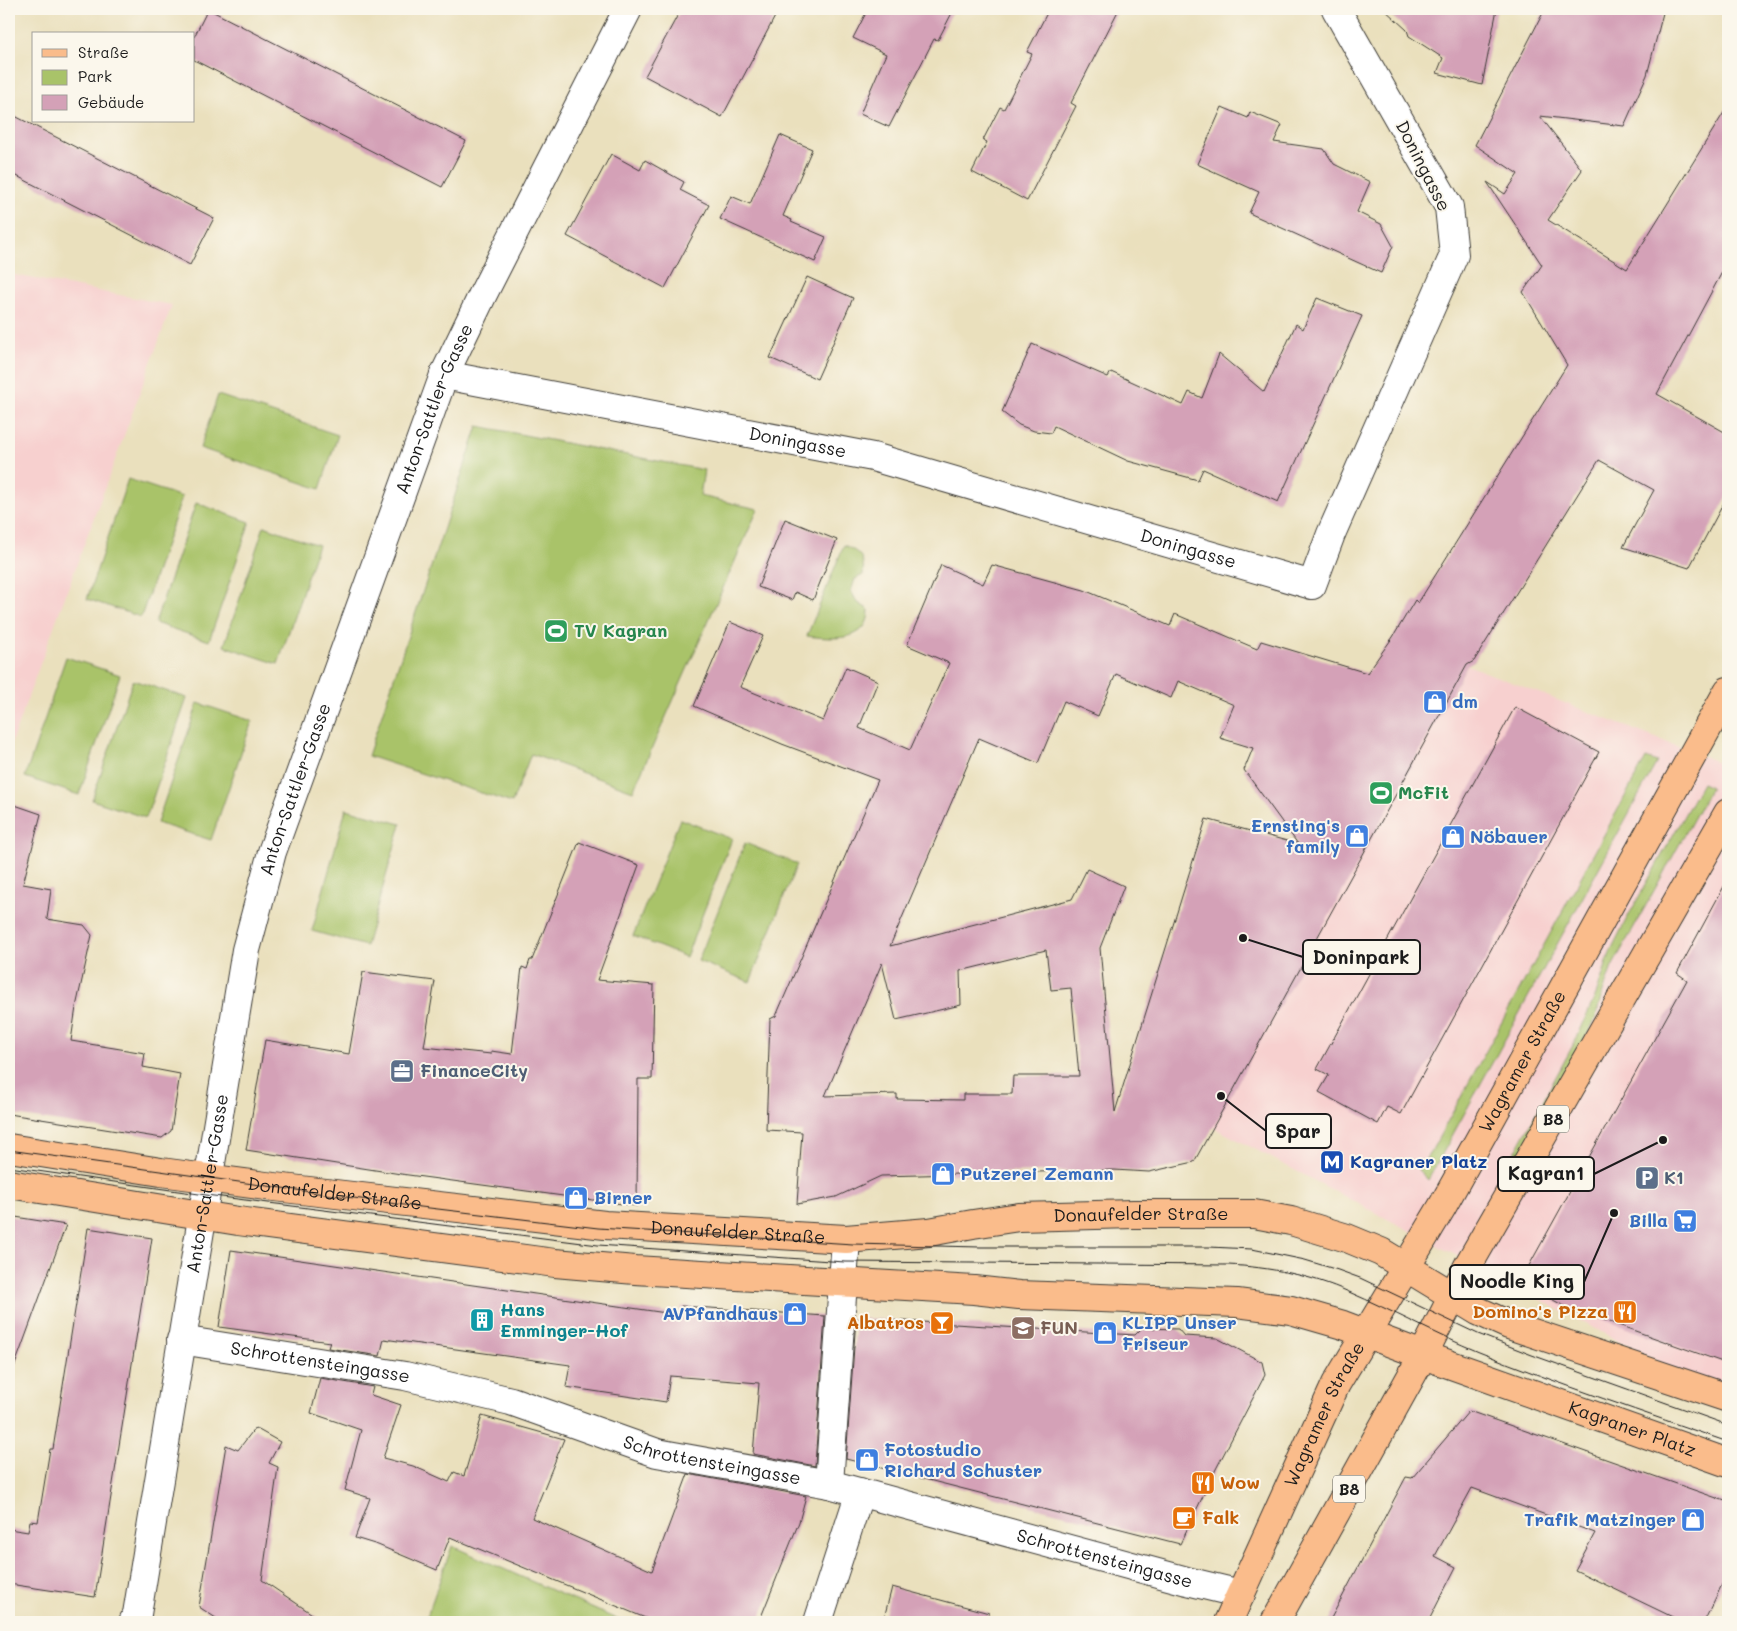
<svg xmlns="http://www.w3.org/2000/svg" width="1737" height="1631" font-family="Mali,sans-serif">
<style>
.built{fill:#f7d0cf}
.green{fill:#a9c369;stroke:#627042}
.building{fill:#d4a1b7;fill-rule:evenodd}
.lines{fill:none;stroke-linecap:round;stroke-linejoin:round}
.minor-casing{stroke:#3b3934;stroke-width:30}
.major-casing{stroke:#3b3934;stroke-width:30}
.minor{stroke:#fff;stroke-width:28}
.major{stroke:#fabc8b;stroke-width:28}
.tram{stroke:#1c1c1c;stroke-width:1}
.labels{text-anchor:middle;stroke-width:4;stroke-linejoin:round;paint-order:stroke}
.shield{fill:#fbf7ec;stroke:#5f5e5a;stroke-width:1}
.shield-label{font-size:16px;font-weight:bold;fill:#1c1c1c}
.street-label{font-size:18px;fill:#1c1c1c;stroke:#fbf7ec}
.leisure-label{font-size:18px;font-weight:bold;fill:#27864d;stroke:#fbf7ec;text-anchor:start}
.shop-label{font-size:18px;font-weight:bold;fill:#366cbe;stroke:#fbf7ec;text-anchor:start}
.service-label{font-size:18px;font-weight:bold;fill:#4e5e75;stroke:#fbf7ec;text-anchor:start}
.transit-label{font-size:18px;font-weight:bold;fill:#164399;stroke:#fbf7ec;text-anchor:start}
.culture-label{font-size:18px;font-weight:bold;fill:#0d838f;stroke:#fbf7ec;text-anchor:start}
.food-label{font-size:18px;font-weight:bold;fill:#c56008;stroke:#fbf7ec;text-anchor:end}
.education-label{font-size:18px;font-weight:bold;fill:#785e54;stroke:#fbf7ec;text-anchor:start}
.leader{fill:none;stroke:#1c1c1c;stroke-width:2}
.callout-dot{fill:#1c1c1c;stroke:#fbf7ec;stroke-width:2}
.callout{fill:#fbf7ec;stroke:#1c1c1c;stroke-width:2}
.callout-label{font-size:19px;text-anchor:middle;font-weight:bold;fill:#1c1c1c}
</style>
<rect width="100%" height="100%" fill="#fbf7ec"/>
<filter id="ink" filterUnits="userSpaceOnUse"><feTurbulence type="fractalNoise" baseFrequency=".02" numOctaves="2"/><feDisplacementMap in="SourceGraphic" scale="10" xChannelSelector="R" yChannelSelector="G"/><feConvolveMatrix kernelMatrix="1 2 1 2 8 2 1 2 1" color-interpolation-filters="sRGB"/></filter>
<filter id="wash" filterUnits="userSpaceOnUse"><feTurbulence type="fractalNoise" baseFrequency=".0096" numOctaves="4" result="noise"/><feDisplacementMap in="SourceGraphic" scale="20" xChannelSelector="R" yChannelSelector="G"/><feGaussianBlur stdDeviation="1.12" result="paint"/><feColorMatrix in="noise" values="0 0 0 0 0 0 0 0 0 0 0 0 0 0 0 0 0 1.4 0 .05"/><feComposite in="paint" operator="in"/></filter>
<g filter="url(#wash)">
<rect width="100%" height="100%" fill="#eae0bd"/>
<g class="built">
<path d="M9 274 172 305 9 749Z"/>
<path d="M1467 665 1728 766V1399L1213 1127Z"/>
</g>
<g class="green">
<path d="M218 395 338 435 320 489 200 448Z"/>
<path d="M478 426 704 470 700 496 758 509 633 791 531 754 512 803 368 756Z"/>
<path d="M128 479 182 497 141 617 87 599Z"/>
<path d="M196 503 250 522 209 641 155 623Z"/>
<path d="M264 526 318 545 278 664 224 646Z"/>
<path d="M844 545C859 553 865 555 863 575L855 579 851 591 857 602 869 610C869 643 831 639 807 636Z"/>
<path d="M66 657 120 675 79 795 25 777Z"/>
<path d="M133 680 187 698 146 818 92 800Z"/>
<path d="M198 703 252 721 211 840 157 823Z"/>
<path d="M1646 758 1657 762 1428 1180 1418 1170 1432 1150Z"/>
<path d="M1702 783 1711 787 1612 967 1602 995 1595 1020 1490 1218 1482 1213 1577 1038 1597 992 1611 950 1626 920Z"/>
<path d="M346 809 401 824 366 946 312 931Z"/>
<path d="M680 819 732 839 686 957 633 936Z"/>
<path d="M745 843 797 864 750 982 698 961Z"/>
<path d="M452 1546 623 1622H425Z"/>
</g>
<g id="blocks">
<g class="building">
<path d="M208 9 466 141 442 187 194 60V37Z"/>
<path d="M681 9H779L722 117 645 76Z"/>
<path d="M863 9H954L938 40 934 39 889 127 860 114 886 54 853 38 867 11Z"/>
<path d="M1049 9H1119L1071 103 1076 106 1027 201 972 172 987 142 983 140 1000 107 1004 109 1032 54 1027 52Z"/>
<path d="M1384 9H1497L1482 85 1437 73 1443 58 1409 36 1407 30Z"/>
<path d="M1545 9H1664L1647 75 1624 126 1540 116 1582 170 1548 220 1627 269 1728 106V261L1657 394 1728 434V495L1689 568 1623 547 1654 490 1599 460 1474 661 1467 665 1194 1162 1149 1172 1114 1170 881 1176 836 1197 797 1204 802 1132 766 1130 770 1019 776 1016 878 780 782 744 694 706 730 622 763 636 740 687 823 721 846 667 878 681 859 728 910 750 949 663 907 645 941 565 983 584 992 565 1084 590 1170 626 1175 614 1257 649 1261 641 1367 673 1393 637 1415 600 1418 603 1567 365 1523 292 1542 265 1487 182 1505 194 1518 174 1475 145ZM1116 674 1171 698 1178 681 1234 705 1220 738 1253 748 1244 770 1298 844 1206 819 1115 1112 1100 948 1124 886 1087 869 1072 899 890 946 979 738 1038 763 1064 701 1098 716ZM1046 950 1051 990 1071 988 1079 1076H1013L1012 1094H963V1100L897 1099V1094L825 1096 882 963 896 1020 961 1005 960 971Z"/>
<path d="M1222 107 1248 118 1250 112 1282 125 1274 142 1324 149 1334 164 1370 182 1357 212 1381 224 1393 246 1381 273 1249 213 1259 192 1197 164Z"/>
<path d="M9 113 214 218 190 265 9 172Z"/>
<path d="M780 135 812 149 783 216 792 220 791 222 826 237 815 262 720 219 731 196 750 204Z"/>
<path d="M611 154 640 170 645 160 684 182 680 190 709 205 665 288 567 236Z"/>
<path d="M807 277 853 298 817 379 770 358Z"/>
<path d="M1317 298 1362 316 1278 502 1203 469 1198 480 1128 461 1054 426 1051 433 1034 431 1019 425 1002 412 1032 344 1108 377 1111 372 1183 405 1189 392 1202 398 1219 354 1264 392 1296 324 1303 329Z"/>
<path d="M785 519 837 540 813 600 795 592 792 600 758 587Z"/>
<path d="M1515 707 1599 752 1401 1114 1387 1107 1378 1124 1319 1092 1329 1075 1317 1069Z"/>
<path d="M9 803 41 814 23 884 51 889 47 919 84 925 92 935 76 1007 71 1041 145 1053 143 1067 180 1074 171 1131 162 1138 9 1114Z"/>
<path d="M579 842 639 865 597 980 654 985 652 1079H638L637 1206 401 1174 246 1150 265 1040 349 1054 363 972 435 981 424 1047 491 1054V1051L512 1054 522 967 527 969 530 960H532Z"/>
<path d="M1728 879V1364L1593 1316 1590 1320 1520 1282 1687 980 1677 973Z"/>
<path d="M9 1216 66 1225 12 1373 9 1372Z"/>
<path d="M88 1228 152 1238 95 1597 9 1584V1529L28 1532 30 1521 38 1522 50 1449H53Z"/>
<path d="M231 1250 680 1315 681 1306 825 1316 815 1466 753 1454 759 1383 670 1376 666 1402 566 1387 570 1365 384 1339 380 1356 328 1348 330 1342 219 1327Z"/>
<path d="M856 1318 1135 1335 1142 1328 1178 1329 1184 1336 1217 1338 1262 1362 1265 1375 1216 1469 1180 1544 846 1459Z"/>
<path d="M320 1378 373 1387 371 1395 401 1405 383 1458 413 1466 449 1482 454 1472 464 1476 482 1416 564 1439 532 1518 652 1571 688 1474 806 1496 799 1522 759 1622H655L450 1537 437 1570 378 1545 355 1538 370 1498 345 1490 361 1430 311 1413Z"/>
<path d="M1469 1411 1728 1502V1572L1704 1622H1683L1575 1570 1595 1533 1472 1488 1435 1556 1456 1567 1428 1622H1329L1406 1477 1412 1478Z"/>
<path d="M255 1428 280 1442 269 1463 278 1467 262 1580 324 1622H222L199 1607 226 1445 238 1450Z"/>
<path d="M892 1587 989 1613 987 1622H883Z"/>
</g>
</g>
</g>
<g filter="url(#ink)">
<use href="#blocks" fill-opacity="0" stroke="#3b3934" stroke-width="1"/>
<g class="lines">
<defs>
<g id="minor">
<path id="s1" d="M444 375 873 457 1312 585 1331 534 1454 255 1449 207 1336 9"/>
<path id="s2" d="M181 1340 405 1376 511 1401 657 1453 829 1484 1187 1581 1241 1594"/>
<path d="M829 1484 846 1239"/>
<path id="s3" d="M133 1622 137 1614 246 950 272 852 444 375 483 294 628 9"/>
<path d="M818 1622 860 1492"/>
</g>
<g id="major">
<path id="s4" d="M9 1148 161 1172 266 1186 605 1225 846 1239 929 1232 973 1224 1019 1217 1134 1214H1254L1291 1221 1347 1238 1381 1252 1478 1311 1509 1325 1728 1398"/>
<path id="s5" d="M9 1184 238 1221 555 1263 635 1270 974 1290 1019 1295 1237 1303 1291 1310 1343 1325 1423 1355 1728 1463"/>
<path id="s6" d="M1228 1622 1336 1384 1442 1207 1728 691"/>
<path d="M1275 1622 1423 1355 1469 1264 1728 813"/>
</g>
</defs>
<use href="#minor" class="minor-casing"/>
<use href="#major" class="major-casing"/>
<use href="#minor" class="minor"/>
<use href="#major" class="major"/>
<g class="tram">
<path d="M9 1150 404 1205 598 1228 853 1244 980 1247H1209L1252 1249 1305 1260 1338 1270 1360 1278 1478 1334 1532 1355 1728 1425"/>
<path d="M9 1167 206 1195 598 1245 845 1262 1228 1265C1268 1267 1311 1275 1349 1292 1393 1311 1435 1334 1479 1352 1561 1385 1645 1413 1728 1442"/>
</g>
</g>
</g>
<defs>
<symbol id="stadium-square" viewBox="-11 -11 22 22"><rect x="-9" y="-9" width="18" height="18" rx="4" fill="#2e9e5b" stroke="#fbf7ec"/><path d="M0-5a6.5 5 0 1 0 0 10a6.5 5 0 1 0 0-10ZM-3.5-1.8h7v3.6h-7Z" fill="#fff"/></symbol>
<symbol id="shop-square" viewBox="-11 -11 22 22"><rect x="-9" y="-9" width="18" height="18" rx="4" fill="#3f7fe0" stroke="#fbf7ec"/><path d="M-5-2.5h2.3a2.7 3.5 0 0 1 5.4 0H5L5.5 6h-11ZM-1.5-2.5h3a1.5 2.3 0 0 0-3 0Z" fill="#fff"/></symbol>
<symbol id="office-square" viewBox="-11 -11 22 22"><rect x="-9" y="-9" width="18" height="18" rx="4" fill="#5c6f8a" stroke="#fbf7ec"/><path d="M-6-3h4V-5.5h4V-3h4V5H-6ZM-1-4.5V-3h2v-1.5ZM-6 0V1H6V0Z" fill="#fff"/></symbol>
<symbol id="metro-square" viewBox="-11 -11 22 22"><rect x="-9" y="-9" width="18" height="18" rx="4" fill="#1a4fb4" stroke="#fbf7ec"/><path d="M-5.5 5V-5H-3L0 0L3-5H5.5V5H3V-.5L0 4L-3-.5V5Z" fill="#fff"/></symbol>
<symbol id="parking-square" viewBox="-11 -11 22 22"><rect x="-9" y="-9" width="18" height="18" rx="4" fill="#5c6f8a" stroke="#fbf7ec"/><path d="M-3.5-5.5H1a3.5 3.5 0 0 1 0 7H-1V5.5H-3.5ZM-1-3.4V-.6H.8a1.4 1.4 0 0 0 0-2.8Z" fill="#fff"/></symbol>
<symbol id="supermarket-square" viewBox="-11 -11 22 22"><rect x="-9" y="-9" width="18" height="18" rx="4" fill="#3f7fe0" stroke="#fbf7ec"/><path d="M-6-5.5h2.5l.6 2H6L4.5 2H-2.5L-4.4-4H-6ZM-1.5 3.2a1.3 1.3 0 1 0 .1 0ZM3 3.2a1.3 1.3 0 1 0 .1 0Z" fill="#fff"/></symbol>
<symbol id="restaurant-square" viewBox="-11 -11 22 22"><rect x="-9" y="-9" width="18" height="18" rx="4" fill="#e8710a" stroke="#fbf7ec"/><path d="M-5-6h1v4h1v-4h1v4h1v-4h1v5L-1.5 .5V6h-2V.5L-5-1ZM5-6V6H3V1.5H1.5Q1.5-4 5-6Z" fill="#fff"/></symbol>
<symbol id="building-square" viewBox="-11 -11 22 22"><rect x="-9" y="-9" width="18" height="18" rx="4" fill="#0f9aa8" stroke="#fbf7ec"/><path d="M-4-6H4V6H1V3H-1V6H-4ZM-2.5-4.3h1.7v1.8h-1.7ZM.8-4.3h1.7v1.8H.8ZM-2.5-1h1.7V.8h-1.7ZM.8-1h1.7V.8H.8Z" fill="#fff"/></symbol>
<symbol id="bar-square" viewBox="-11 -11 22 22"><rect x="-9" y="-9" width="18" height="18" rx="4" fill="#e8710a" stroke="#fbf7ec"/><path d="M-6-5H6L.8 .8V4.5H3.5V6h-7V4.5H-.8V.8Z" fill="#fff"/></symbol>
<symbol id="university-square" viewBox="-11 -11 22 22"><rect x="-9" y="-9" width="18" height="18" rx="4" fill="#8d6e63" stroke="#fbf7ec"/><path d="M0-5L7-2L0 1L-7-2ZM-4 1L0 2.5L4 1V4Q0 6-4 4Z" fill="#fff"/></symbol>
<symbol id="cafe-square" viewBox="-11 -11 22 22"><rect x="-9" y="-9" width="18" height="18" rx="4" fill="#e8710a" stroke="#fbf7ec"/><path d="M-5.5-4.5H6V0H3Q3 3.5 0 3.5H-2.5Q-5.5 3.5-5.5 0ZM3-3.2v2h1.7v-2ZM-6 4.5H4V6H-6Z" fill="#fff"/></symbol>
</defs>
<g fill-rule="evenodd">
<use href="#stadium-square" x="542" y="617" width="28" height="28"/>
<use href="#shop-square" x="1421" y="688" width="28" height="28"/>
<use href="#stadium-square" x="1367" y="779" width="28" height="28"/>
<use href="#shop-square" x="1343" y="822" width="28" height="28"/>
<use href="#shop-square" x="1439" y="823" width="28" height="28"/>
<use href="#office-square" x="388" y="1057" width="28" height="28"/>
<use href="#metro-square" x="1318" y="1148" width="28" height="28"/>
<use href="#shop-square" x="929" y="1160" width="28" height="28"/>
<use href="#parking-square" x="1633" y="1164" width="28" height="28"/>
<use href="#shop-square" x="562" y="1184" width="28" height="28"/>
<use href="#supermarket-square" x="1671" y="1207" width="28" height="28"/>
<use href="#restaurant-square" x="1611" y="1298" width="28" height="28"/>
<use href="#shop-square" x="781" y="1300" width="28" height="28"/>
<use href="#building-square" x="468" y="1306" width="28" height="28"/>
<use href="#bar-square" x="928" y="1309" width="28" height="28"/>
<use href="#university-square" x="1009" y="1314" width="28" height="28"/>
<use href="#shop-square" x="1091" y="1319" width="28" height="28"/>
<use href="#shop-square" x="853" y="1446" width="28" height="28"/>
<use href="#restaurant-square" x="1189" y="1469" width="28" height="28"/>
<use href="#cafe-square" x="1170" y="1504" width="28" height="28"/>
<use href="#shop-square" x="1679" y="1506" width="28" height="28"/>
</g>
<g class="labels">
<g class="shield">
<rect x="1537" y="1105.5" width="32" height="27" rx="4"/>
<rect x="1333" y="1475.5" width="32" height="27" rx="4"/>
</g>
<g class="shield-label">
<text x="1553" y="1125">B8</text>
<text x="1349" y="1495">B8</text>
</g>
<g class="street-label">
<text transform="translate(1423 166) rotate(63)" y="6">Doningasse</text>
<text dy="6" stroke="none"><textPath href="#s3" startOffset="1255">Anton-Sattler-Gasse</textPath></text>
<text dy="6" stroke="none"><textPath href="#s1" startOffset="360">Doningasse</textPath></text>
<text dy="6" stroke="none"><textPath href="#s1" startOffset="765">Doningasse</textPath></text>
<text dy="6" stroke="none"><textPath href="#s3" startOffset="850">Anton-Sattler-Gasse</textPath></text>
<text dy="6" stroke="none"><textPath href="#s6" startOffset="634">Wagramer Straße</textPath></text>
<text dy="6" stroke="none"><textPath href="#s3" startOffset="445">Anton-Sattler-Gasse</textPath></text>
<text dy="6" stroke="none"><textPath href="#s4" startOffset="329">Donaufelder Straße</textPath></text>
<text dy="6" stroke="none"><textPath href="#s4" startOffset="1139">Donaufelder Straße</textPath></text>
<text dy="6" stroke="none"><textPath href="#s4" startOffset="734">Donaufelder Straße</textPath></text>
<text dy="6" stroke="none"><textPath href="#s2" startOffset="141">Schrottensteingasse</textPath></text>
<text dy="6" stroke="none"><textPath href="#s6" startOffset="229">Wagramer Straße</textPath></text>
<text dy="6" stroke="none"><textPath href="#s5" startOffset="1651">Kagraner Platz</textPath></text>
<text dy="6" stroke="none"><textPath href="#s2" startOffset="546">Schrottensteingasse</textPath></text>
<text dy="6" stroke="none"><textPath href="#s2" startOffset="951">Schrottensteingasse</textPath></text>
</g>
<g class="leisure-label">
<text x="574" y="637">TV Kagran</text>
<text x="1398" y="799">McFit</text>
</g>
<g class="shop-label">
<text x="1452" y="708">dm</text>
<text x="1340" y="832" text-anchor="end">Ernsting's<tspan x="1340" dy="21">family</tspan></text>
<text x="1470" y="843">Nöbauer</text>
<text x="960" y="1180">Putzerei Zemann</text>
<text x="594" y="1204">Birner</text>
<text x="1668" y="1227" text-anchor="end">Billa</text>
<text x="778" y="1320" text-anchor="end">AVPfandhaus</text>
<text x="1122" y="1329">KLIPP Unser<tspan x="1122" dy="21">Friseur</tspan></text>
<text x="884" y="1456">Fotostudio<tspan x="884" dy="21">Richard Schuster</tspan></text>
<text x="1676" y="1526" text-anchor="end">Trafik Matzinger</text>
</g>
<g class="service-label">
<text x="420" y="1077">FinanceCity</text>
<text x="1664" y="1184">K1</text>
</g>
<g class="transit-label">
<text x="1350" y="1168">Kagraner Platz</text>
</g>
<g class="culture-label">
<text x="500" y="1316">Hans<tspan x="500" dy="21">Emminger-Hof</tspan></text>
</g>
<g class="food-label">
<text x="1608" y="1318">Domino's Pizza</text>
<text x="924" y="1329">Albatros</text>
<text x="1220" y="1489" text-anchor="start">Wow</text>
<text x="1202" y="1524" text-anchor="start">Falk</text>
</g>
<g class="education-label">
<text x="1040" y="1334">FUN</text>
</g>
</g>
<path class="leader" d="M1243 938L1303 957M1221 1096L1266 1131M1663 1140L1594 1174M1614 1213L1584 1282"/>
<g class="callout-dot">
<circle cx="1243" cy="938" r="5"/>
<circle cx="1221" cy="1096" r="5"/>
<circle cx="1663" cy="1140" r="5"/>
<circle cx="1614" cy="1213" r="5"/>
</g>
<g class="callout">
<rect x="1303" y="940" width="117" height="34" rx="5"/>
<rect x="1266" y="1114" width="65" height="34" rx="5"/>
<rect x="1498" y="1157" width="96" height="34" rx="5"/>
<rect x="1450" y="1265" width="134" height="34" rx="5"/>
</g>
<g class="callout-label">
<text x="1361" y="964">Doninpark</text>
<text x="1298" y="1138">Spar</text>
<text x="1546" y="1180">Kagran1</text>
<text x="1517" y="1288">Noodle King</text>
</g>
<rect width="1737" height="1631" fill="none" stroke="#fbf7ec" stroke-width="30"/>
<rect x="32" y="32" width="162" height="90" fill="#fbf7ec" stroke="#a29f99"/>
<rect x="42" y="49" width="25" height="8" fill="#fabc8b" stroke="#a29f99"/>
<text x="78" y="58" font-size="15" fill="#1c1c1c">Straße</text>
<rect x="42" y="70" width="25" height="15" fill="#a9c369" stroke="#a29f99"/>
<text x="78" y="82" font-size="15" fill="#1c1c1c">Park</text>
<rect x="42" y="95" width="25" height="15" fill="#d4a1b7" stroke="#a29f99"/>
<text x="78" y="108" font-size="15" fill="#1c1c1c">Gebäude</text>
</svg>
